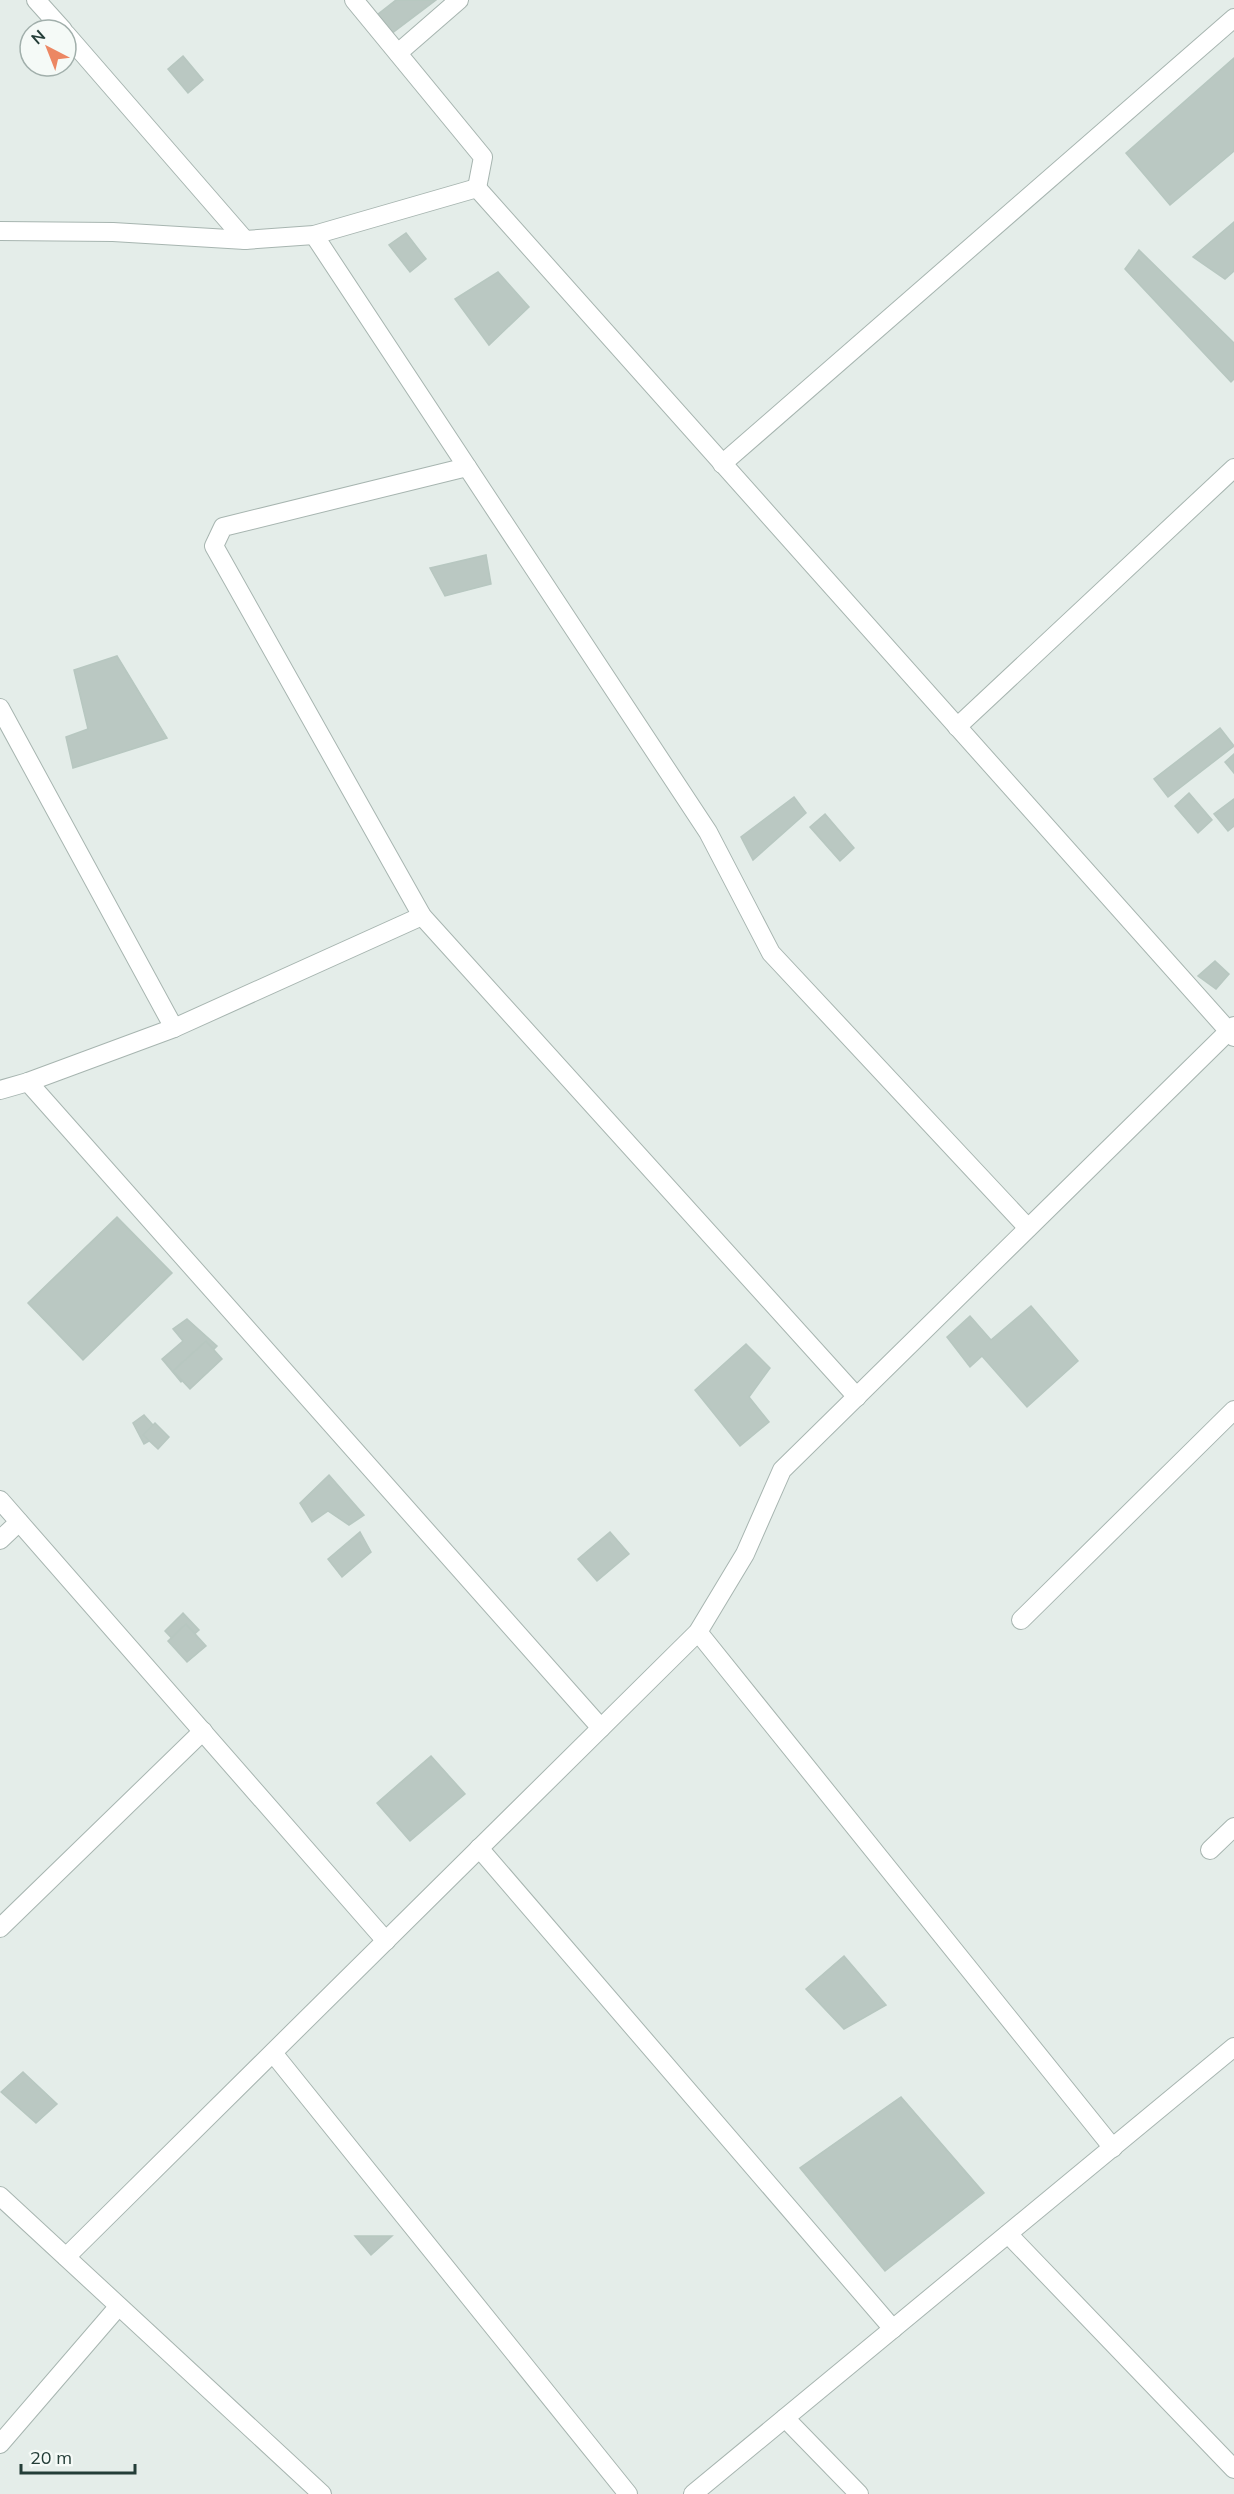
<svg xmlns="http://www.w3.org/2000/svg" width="1234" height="2494" font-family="Mulish,sans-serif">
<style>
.building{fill:#bac8c2;stroke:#b7c7c0;stroke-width:1.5}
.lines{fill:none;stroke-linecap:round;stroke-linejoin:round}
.minor-casing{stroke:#a7b5b0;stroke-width:20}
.minor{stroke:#fff;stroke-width:18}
</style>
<rect width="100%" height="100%" fill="#e4ede9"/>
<g class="building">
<path d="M396 0H436L391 34 377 15Z"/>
<path d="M183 56 203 80 188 93 168 69Z"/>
<path d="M1234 58V151L1170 205 1126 153Z"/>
<path d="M1234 222V271L1225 279 1193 257Z"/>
<path d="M406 233 426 259 410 272 389 245Z"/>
<path d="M1139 250 1234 343V379L1231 382 1125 269Z"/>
<path d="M498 272 529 307 489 345 455 299Z"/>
<path d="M486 555 491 584 445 596 430 568Z"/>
<path d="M117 656 167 738 73 768 66 737 88 729 74 670Z"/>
<path d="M1220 728 1234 746 1168 797 1154 779Z"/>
<path d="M1234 754V773L1225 762Z"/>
<path d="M1189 793 1212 820 1198 833 1175 806Z"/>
<path d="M794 797 806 813 753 860 741 837Z"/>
<path d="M1234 799V826L1228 831 1214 814Z"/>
<path d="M825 814 854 848 840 861 810 827Z"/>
<path d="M1215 961 1229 974 1216 989 1198 976Z"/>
<path d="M117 1217 172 1273 83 1360 28 1303Z"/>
<path d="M1031 1306 1078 1361 1027 1407 982 1356 970 1367 947 1337 970 1316 991 1340Z"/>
<path d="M187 1319 217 1346 181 1382 162 1359 183 1341 173 1329Z"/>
<path d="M206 1341 222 1359 190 1389 173 1371Z"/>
<path d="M746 1344 770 1368 749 1397 769 1422 740 1446 695 1390Z"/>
<path d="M144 1415 161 1434 144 1444 133 1423Z"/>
<path d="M155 1423 169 1437 158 1449 143 1435Z"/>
<path d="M329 1475 364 1515 349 1525 328 1511 312 1522 300 1503Z"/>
<path d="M360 1532 371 1552 342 1577 328 1559Z"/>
<path d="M610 1532 629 1554 597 1581 578 1559Z"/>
<path d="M183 1613 199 1630 180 1647 165 1631Z"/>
<path d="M186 1624 206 1646 187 1662 168 1641Z"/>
<path d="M431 1756 465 1794 410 1841 377 1803Z"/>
<path d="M844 1956 886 2005 844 2029 806 1989Z"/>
<path d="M23 2072 57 2104 36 2123 1 2092Z"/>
<path d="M901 2097 984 2193 885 2271 800 2168Z"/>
<path d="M355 2236H392L371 2255Z"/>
</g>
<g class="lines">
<defs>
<g id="minor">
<path d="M36 0 63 30"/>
<path d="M354 0 483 157 477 188"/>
<path d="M66 34 245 240"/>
<path d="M398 53 459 0"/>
<path d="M477 188 1234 1037"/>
<path d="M0 231 113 232 245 240 314 235 477 188"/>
<path d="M314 235 708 832 771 953 1028 1228"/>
<path d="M722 464 1234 18"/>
<path d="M467 467 223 527 214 546 422 916 857 1397"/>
<path d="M0 708 174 1028"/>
<path d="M957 727 1234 468"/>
<path d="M28 1082 601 1728"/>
<path d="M0 1090 28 1082 174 1028 422 916"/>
<path d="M0 1500 386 1941"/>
<path d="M0 1540 19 1522"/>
<path d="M1021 1620 1234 1410"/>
<path d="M698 1632 1113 2148"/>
<path d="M479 1848 893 2329"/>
<path d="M1210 1850 1234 1827"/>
<path d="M0 1928 203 1731"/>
<path d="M273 2053 628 2494"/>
<path d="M0 2196 322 2494"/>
<path d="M1008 2234 1234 2469"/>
<path d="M66 2257 698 1632 745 1554 782 1470 1234 1026"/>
<path d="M785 2418 859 2494"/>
<path d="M0 2444 118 2307"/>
<path d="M693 2494 1234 2047"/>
</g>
</defs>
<use href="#minor" class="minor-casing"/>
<use href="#minor" class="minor"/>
</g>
<g transform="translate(48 48) rotate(318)"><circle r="28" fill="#f5faf7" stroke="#a1afab" stroke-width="1.5"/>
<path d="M0-4.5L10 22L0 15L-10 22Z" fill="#ec8763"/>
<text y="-9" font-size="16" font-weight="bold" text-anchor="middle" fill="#243e38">N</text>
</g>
<path d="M21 2464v9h114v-9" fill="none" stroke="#243e38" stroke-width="3"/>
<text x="30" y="2464" font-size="18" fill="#243e38" stroke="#f5faf7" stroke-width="4.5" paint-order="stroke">20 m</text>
</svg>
